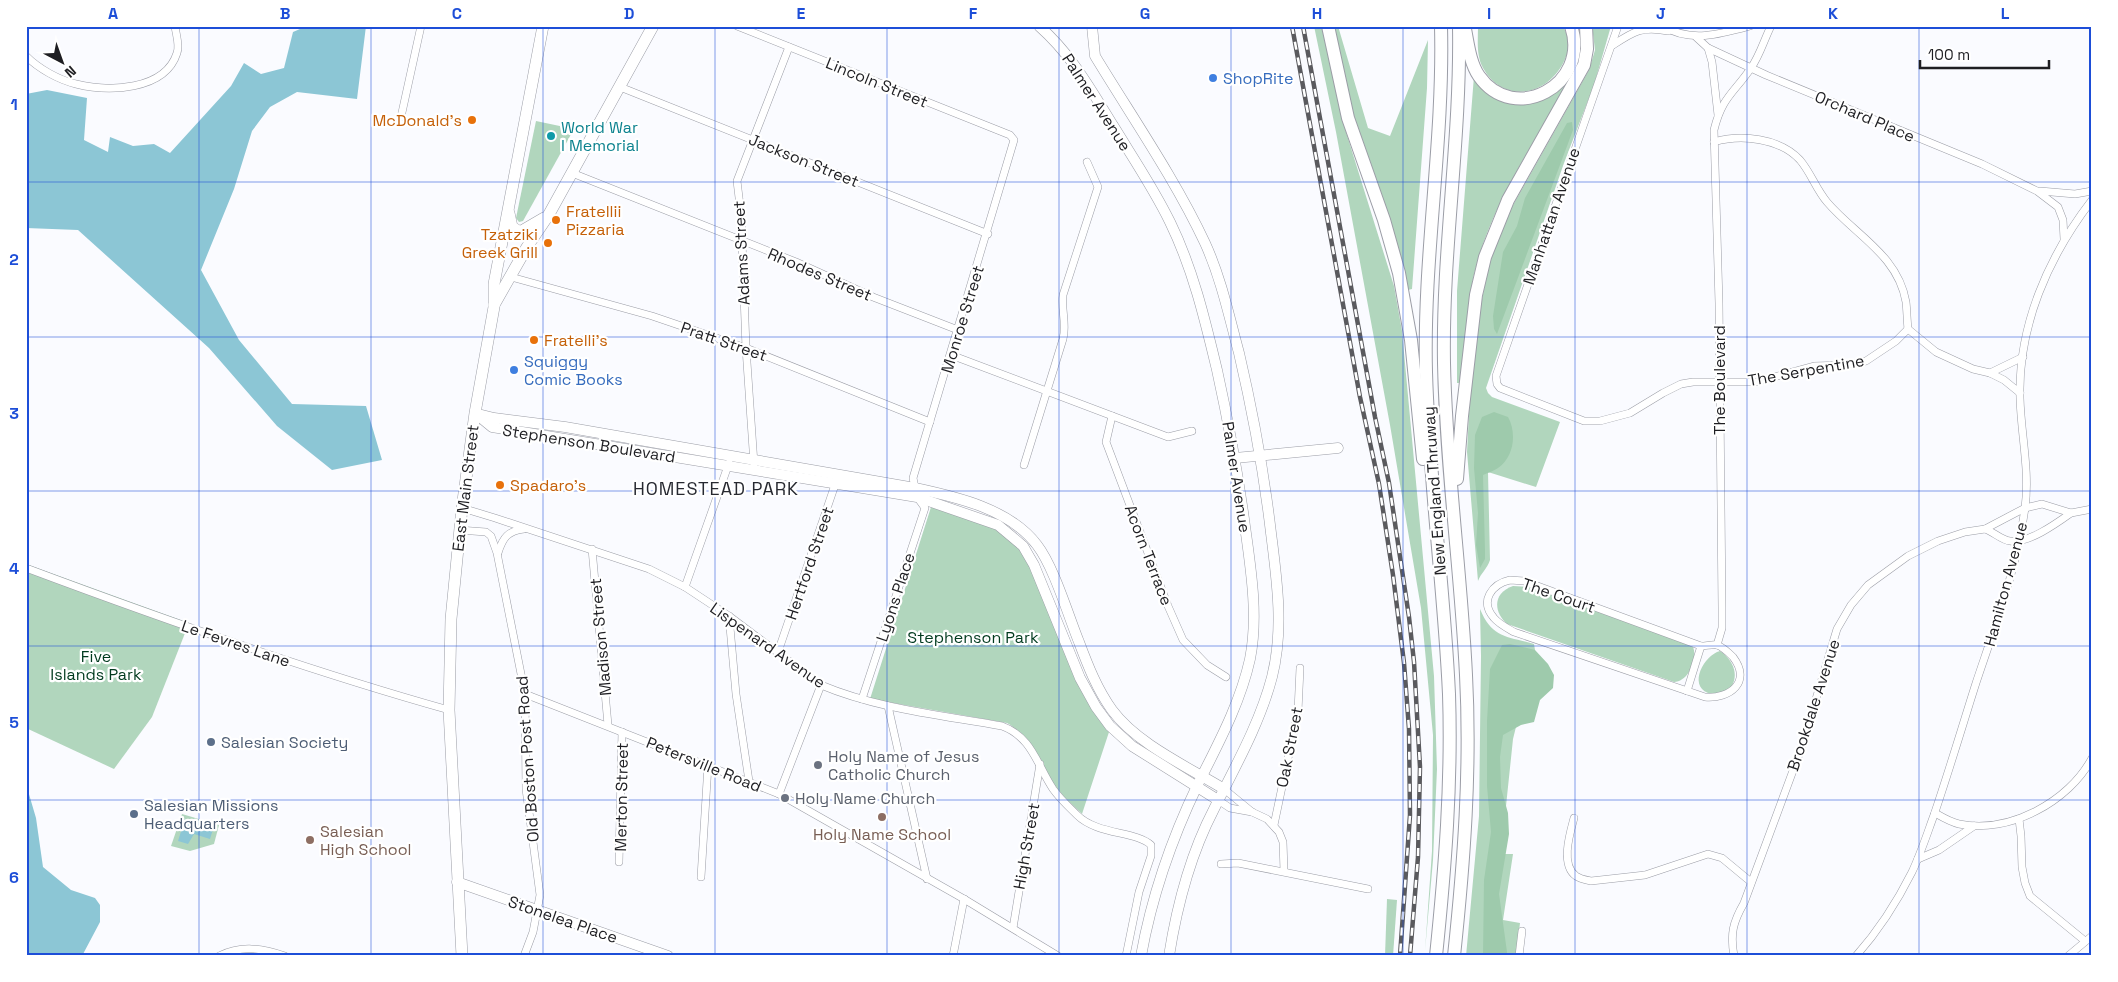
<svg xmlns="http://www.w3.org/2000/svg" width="2118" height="982" font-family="'Space Grotesk',sans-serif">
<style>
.green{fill:#b1d6bd}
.forest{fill:#9ecaac}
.water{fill:#8cc6d5}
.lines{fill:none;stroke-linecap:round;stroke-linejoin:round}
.street-casing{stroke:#9b9da6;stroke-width:8}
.secondary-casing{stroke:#9b9da6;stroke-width:11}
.primary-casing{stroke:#9b9da6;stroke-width:12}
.highway-casing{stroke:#9b9da6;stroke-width:14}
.street{stroke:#fff;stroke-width:7}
.secondary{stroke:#fff;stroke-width:10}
.primary{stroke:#fff;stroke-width:11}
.highway{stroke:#fff;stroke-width:12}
.rail-casing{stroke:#5a5a5e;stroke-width:4.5}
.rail{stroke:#fff;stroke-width:2.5;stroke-dasharray:8;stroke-linecap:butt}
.grid{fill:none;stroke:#1d4ed8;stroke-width:1;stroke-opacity:0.55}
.shop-dot{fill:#3f7fe0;stroke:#fff;stroke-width:2}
.food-dot{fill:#e8710a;stroke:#fff;stroke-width:2}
.culture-dot{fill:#0f9aa8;stroke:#fff;stroke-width:2}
.service-dot{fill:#5c6f8a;stroke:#fff;stroke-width:2}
.worship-dot{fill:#6b7280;stroke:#fff;stroke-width:2}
.education-dot{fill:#8d6e63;stroke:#fff;stroke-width:2}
.labels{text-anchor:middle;stroke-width:4.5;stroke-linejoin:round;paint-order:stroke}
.shop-label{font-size:16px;fill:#366cbe;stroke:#fff;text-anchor:start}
.street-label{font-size:16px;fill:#1e1e22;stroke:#fff}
.food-label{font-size:16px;fill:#c56008;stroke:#fff;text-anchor:start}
.culture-label{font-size:16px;fill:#0d838f;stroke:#fff;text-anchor:start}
.park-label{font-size:16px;fill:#013a1e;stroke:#fff}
.service-label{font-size:16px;fill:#4e5e75;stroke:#fff;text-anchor:start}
.worship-label{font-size:16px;fill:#5b616d;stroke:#fff;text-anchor:start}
.education-label{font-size:16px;fill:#785e54;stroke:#fff;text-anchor:start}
.neighbourhood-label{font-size:18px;letter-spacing:1px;fill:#272930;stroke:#fff}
.neatline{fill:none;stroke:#1d4ed8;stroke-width:2}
.grid-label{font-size:16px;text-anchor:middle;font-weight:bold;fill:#1d4ed8}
</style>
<rect width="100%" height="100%" fill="#fafbff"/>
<g class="green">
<path d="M1314 26H1323L1346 132 1394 286 1402 331 1434 676 1437 769 1433 860 1425 951 1432 851 1433 735 1421 608 1390 425 1336 132Z"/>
<path d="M1334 26H1338L1368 128 1390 136 1428 40 1427 88 1412 289 1408 290 1376 178 1354 116 1343 70Z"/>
<path d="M1478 26H1563C1566 32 1570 42 1569 49 1569 52 1566 56 1565 59 1550 95 1504 106 1483 68 1476 55 1478 40 1478 26Z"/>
<path d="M1592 26H1611L1594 85 1564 163 1486 388 1488 393 1492 397 1560 422 1536 487 1488 472 1490 560C1487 569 1481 573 1478 581L1467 452 1470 395 1479 314 1489 265 1504 221 1589 70 1595 50Z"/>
<path d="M1474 76C1483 84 1494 95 1504 101 1527 113 1556 92 1572 78 1535 141 1486 211 1472 284 1466 316 1465 350 1461 383H1457V291Z"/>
<path d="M536 121 574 129 523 221 519 222 516 218Z"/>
<path d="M932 504 990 525 1020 549 1034 573 1109 732 1082 814C1073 805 1062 796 1055 786 1037 761 1036 740 1007 723L870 699Z"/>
<path d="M26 564 189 623 152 717 114 769 26 728Z"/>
<path d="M1513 586 1528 587 1689 644 1693 647C1698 659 1688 682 1674 682L1507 624C1493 611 1493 593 1513 586Z"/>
<path d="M1480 609C1492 638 1506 636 1534 644L1535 650 1513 739 1501 854H1513L1503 920 1520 923 1516 956H1466L1479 816 1481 656Z"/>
<path d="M1720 651C1734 660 1741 678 1728 691 1722 692 1714 695 1708 693 1688 685 1704 655 1720 651Z"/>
<path d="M182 814 219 825 214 844 190 851 171 846Z"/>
<path d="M1387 899 1397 900 1393 956H1385Z"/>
</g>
<g class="forest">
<path d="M1572 122 1573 130 1497 334 1494 329 1493 316 1503 252 1517 226 1525 198 1567 123Z"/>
<path d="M1494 412 1508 417C1517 433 1514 457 1498 468 1494 471 1487 473 1483 475L1485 551V559L1480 568 1476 545 1478 513 1474 468 1475 435 1482 417Z"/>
<path d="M1510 644 1535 650 1548 664 1554 675 1553 688 1540 700 1534 722 1521 725 1503 735 1500 757 1501 788 1508 813 1509 834 1499 894 1507 952V956H1483L1484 880 1491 832 1487 786V721L1490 669 1502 645Z"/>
</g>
<g class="water">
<path d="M307 26H366L357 99 297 92 270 107 252 131 234 189 201 270 239 340 292 404 366 406 382 460 332 470 277 426 209 348 78 230 26 228V94L47 90 87 98 84 140 108 152 110 137 133 146 154 144 170 153 231 86 244 63 261 74 284 68 293 32Z"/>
<path d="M26 784 36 818 43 867 71 890 95 898 100 905V922L82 956H26Z"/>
<path d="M185 819 214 826 210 839 194 834 188 844 178 841Z"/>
</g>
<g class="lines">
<defs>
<g id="street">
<path d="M737 26 1010 135 1014 140 913 478 917 497 925 508 862 699"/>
<path d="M1618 26 1496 376 1497 384 1500 388 1584 421H1600L1630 413 1663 393 1681 384 1693 382H1756L1814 366 1845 365 1866 361 1896 341 1908 329"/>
<path d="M1663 26C1690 43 1721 34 1750 26"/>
<path d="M1696 37 1708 48 1766 75 1982 164 2037 191 2058 207 2063 220 2064 239"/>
<path d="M1613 45C1634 31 1642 26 1668 31"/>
<path d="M1708 48 1712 62 1718 115"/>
<path d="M26 56C39 69 59 80 76 84 108 92 165 91 177 53 180 45 176 35 175 26"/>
<path d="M620 87 988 234"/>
<path d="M401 117 421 26"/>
<path d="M1714 142C1741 134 1780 138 1800 160 1811 173 1816 189 1827 202 1855 235 1898 255 1906 302 1907 311 1907 320 1908 329L1936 352 1973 369 1990 373 2004 380 2020 393"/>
<path d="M572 173 796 262 873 297 958 330"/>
<path d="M2040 191 2075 194 2092 191"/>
<path d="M511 277 652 316 746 348 930 422"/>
<path d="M951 355 1168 437 1192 431"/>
<path d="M1990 373 2023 357"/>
<path d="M1112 416 1106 442 1168 606 1183 640 1207 665 1226 677"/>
<path d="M754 464 746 348 741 214 737 181 789 47"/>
<path d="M1024 465 1063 339C1067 324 1061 310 1063 295L1098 187 1087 162"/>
<path d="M462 508 495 518 649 569 685 587 729 616 821 685C878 709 941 715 1002 726 1032 737 1037 765 1053 789 1060 799 1069 807 1077 815 1097 835 1136 831 1151 845V856L1139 892 1126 956"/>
<path d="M1985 529C1994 532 2001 540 2010 541 2028 544 2057 523 2071 513"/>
<path d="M459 530 486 532 491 536 497 553 525 694 526 789 540 895 533 932 524 956"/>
<path d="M592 549 608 725"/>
<path d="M498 553C503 537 508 531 524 529"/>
<path d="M26 568C165 620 306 670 449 710"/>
<path d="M1510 580 1524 581 1701 646C1706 646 1713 644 1717 645 1723 647 1729 653 1733 657 1752 682 1730 699 1705 697L1514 632C1507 628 1499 624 1494 618 1479 601 1492 584 1510 580Z"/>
<path d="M685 587 729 463"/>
<path d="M729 616 736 694 749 781"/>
<path d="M1717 645 1722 628V607L1719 303 1714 130C1722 97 1734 93 1751 68 1760 55 1764 40 1771 26"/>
<path d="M778 652 837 479"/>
<path d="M1687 691 1701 646"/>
<path d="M525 694 779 794 964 899 1058 956"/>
<path d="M888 706 927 879"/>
<path d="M1224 789 1252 812 1267 819 1279 832 1283 842 1284 871"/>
<path d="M779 794 821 685"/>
<path d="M1218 800 1230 808 1252 812"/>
<path d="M1935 813C1942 817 1950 822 1959 824 2009 834 2069 802 2092 758"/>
<path d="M1574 818C1570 833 1560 865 1576 876 1580 879 1586 880 1591 881L1645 875 1708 854 1722 858 1751 882"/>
<path d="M2019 819 2021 836 2022 867 2025 883 2030 896 2085 941"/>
<path d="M1274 825 1298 711 1300 668"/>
<path d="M1918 859 1939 850 1974 826"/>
<path d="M619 862 622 732"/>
<path d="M1221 864 1238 863 1368 889"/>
<path d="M701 877 708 765"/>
<path d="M1013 928 1040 764"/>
<path d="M219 956C241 945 262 948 285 956"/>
<path d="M953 956 964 899"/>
<path d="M1519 956 1522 931"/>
<path d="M1734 956C1730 934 1733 922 1744 903L1801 749 1837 629 1851 605 1868 585 1908 556 1938 541 1965 532 1985 529 2025 508 2042 504 2071 513 2092 509"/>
<path d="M1856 956C1879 930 1897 902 1912 872 1921 853 1927 834 1934 815 1949 771 1962 727 1976 683 1995 626 2017 568 2025 508 2030 471 2021 435 2020 398 2018 326 2048 257 2092 200"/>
<path d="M2068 956 2092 936"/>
</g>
<g id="secondary">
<path d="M1039 26C1072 55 1091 90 1114 127 1133 158 1154 189 1170 222 1193 269 1205 320 1217 370 1228 420 1237 469 1244 519 1250 564 1259 614 1250 659 1240 704 1218 744 1198 784 1171 840 1152 895 1141 956"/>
<path d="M1092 26 1095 56C1132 117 1175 179 1205 243 1221 278 1229 316 1239 353 1253 413 1264 473 1271 533 1277 580 1284 630 1272 677 1260 723 1235 767 1214 809 1190 855 1177 905 1169 956"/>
<path d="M475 413 492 427 917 497 998 525 1023 546 1034 565 1080 678 1096 707 1110 726 1132 746 1218 800"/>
<path d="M478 414 494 418 565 427 915 488C957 497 1010 509 1037 545 1054 567 1068 615 1079 642 1088 666 1097 689 1112 710 1137 744 1188 767 1224 789"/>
<path d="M1235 458 1338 448"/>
<path d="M457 882 668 956"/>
</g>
<g id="primary">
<path d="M509 213 512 227 520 232 544 218"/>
<path d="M494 305 527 247 548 216 653 26"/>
<path d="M462 956 449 710 451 619 462 508 475 413 494 307V284L543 26"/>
</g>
<g id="highway">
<path d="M1328 26 1348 118 1384 220 1399 273 1411 340 1423 459"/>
<path d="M1465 29C1468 44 1470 63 1479 76 1514 126 1591 85 1571 26"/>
<path d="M1457 479 1462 416 1476 295 1485 257 1508 200 1584 65 1587 49 1586 26"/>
<path d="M1436 956C1445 869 1452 782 1449 694 1444 587 1429 480 1426 372 1423 256 1444 142 1441 26"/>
<path d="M1454 956C1464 862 1471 769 1466 675 1461 571 1446 467 1444 363 1442 250 1461 139 1459 26"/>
</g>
</defs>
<use href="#street" class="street-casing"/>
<use href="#secondary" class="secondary-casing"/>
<use href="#primary" class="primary-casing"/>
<use href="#highway" class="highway-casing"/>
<use href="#street" class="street"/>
<use href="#secondary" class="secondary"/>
<use href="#primary" class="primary"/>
<use href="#highway" class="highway"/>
<defs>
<g id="rail">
<path d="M1292 26 1360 397 1379 484 1393 575 1404 663 1409 729 1410 815 1400 956"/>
<path d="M1303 26 1375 417 1389 483 1409 617 1414 662 1420 767 1418 857 1410 956"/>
</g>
</defs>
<use href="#rail" class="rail-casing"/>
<use href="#rail" class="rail"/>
</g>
<path class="grid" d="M199 26V956M371 26V956M543 26V956M715 26V956M887 26V956M1059 26V956M1231 26V956M1403 26V956M1575 26V956M1747 26V956M1919 26V956M26 182H2092M26 337H2092M26 491H2092M26 646H2092M26 800H2092"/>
<g class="shop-dot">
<circle cx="1213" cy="78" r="5"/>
<circle cx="514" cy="370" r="5"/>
</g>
<g class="food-dot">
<circle cx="472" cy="120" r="5"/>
<circle cx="556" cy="220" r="5"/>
<circle cx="548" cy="243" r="5"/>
<circle cx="534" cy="340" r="5"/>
<circle cx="500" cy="485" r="5"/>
</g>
<circle class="culture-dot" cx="551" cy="136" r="5"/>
<g class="service-dot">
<circle cx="211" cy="742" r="5"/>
<circle cx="134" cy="814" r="5"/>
</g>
<g class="worship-dot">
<circle cx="818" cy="765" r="5"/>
<circle cx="785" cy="798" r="5"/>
</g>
<g class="education-dot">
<circle cx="882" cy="817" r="5"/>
<circle cx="310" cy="840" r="5"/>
</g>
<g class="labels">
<g class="shop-label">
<text x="1223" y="84">ShopRite</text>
<text x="524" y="367">Squiggy<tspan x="524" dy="18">Comic Books</tspan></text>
</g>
<g class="street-label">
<text transform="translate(877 82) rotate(22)" y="6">Lincoln Street</text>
<text transform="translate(1097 102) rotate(57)" y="6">Palmer Avenue</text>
<text transform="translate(1865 116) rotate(23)" y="6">Orchard Place</text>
<text transform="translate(804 160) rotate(22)" y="6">Jackson Street</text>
<text transform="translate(1551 216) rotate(-71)" y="6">Manhattan Avenue</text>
<text transform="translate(741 253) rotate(-93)" y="6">Adams Street</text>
<text transform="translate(820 274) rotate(23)" y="6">Rhodes Street</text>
<text transform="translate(962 319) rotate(-73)" y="6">Monroe Street</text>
<text transform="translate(724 341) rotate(19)" y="6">Pratt Street</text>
<text transform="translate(1806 370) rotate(-10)" y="6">The Serpentine</text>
<text transform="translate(1719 380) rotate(-90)" y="6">The Boulevard</text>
<text transform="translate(589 443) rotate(9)" y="6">Stephenson Boulevard</text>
<text transform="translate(1237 477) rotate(81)" y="6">Palmer Avenue</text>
<text transform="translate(465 488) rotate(-83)" y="6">East Main Street</text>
<text transform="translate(1434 491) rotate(-94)" y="6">New England Thruway</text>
<text transform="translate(1149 555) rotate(69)" y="6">Acorn Terrace</text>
<text transform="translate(809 563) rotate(-71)" y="6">Hertford Street</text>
<text transform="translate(2005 584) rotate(-75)" y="6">Hamilton Avenue</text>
<text transform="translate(1559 595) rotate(19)" y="6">The Court</text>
<text transform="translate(895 597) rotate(-72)" y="6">Lyons Place</text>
<text transform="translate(600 637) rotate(-95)" y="6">Madison Street</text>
<text transform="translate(236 643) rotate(19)" y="6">Le Fevres Lane</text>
<text transform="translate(768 645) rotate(35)" y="6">Lispenard Avenue</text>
<text transform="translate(1813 705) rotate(-72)" y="6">Brookdale Avenue</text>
<text transform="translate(1289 747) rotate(-79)" y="6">Oak Street</text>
<text transform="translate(527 759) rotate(-94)" y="6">Old Boston Post Road</text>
<text transform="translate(704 764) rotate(22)" y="6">Petersville Road</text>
<text transform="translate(621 797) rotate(-89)" y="6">Merton Street</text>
<text transform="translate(1026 846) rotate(-80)" y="6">High Street</text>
<text transform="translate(563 919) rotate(19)" y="6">Stonelea Place</text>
</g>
<g class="food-label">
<text x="462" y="126" text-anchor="end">McDonald's</text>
<text x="566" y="217">Fratellii<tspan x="566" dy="18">Pizzaria</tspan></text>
<text x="538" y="240" text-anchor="end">Tzatziki<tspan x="538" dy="18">Greek Grill</tspan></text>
<text x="544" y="346">Fratelli's</text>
<text x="510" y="491">Spadaro's</text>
</g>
<g class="culture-label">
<text x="561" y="133">World War<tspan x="561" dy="18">I Memorial</tspan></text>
</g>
<g class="park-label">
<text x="973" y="643">Stephenson Park</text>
<text x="96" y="662">Five<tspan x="96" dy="18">Islands Park</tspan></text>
</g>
<g class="service-label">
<text x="221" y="748">Salesian Society</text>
<text x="144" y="811">Salesian Missions<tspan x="144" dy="18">Headquarters</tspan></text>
</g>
<g class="worship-label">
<text x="828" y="762">Holy Name of Jesus<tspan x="828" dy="18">Catholic Church</tspan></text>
<text x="795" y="804">Holy Name Church</text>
</g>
<g class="education-label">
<text x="320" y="837">Salesian<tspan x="320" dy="18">High School</tspan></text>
<text x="882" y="840" text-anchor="middle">Holy Name School</text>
</g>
<g class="neighbourhood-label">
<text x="716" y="495">HOMESTEAD PARK</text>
</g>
</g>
<rect width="2118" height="982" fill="none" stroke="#ffffff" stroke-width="55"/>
<g transform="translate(62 62) rotate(139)" stroke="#ffffff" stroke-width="4" paint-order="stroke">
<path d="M0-4L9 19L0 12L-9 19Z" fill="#1e1e22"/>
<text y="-8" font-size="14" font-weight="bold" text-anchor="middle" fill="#1e1e22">N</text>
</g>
<path d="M1920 60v8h129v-8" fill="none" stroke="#1e1e22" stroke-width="2.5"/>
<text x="1928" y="60" font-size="15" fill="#1e1e22" stroke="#ffffff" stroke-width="4" paint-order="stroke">100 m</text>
<rect x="28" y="28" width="2062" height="926" class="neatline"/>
<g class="grid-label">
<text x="113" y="19">A</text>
<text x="285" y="19">B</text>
<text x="457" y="19">C</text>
<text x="629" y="19">D</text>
<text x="801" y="19">E</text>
<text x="973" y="19">F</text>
<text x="1145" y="19">G</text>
<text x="1317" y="19">H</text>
<text x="1489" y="19">I</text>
<text x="1661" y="19">J</text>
<text x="1833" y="19">K</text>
<text x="2005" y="19">L</text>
<text x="14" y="110">1</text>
<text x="14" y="265">2</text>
<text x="14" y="419">3</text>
<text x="14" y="574">4</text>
<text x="14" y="728">5</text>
<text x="14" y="883">6</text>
</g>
</svg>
